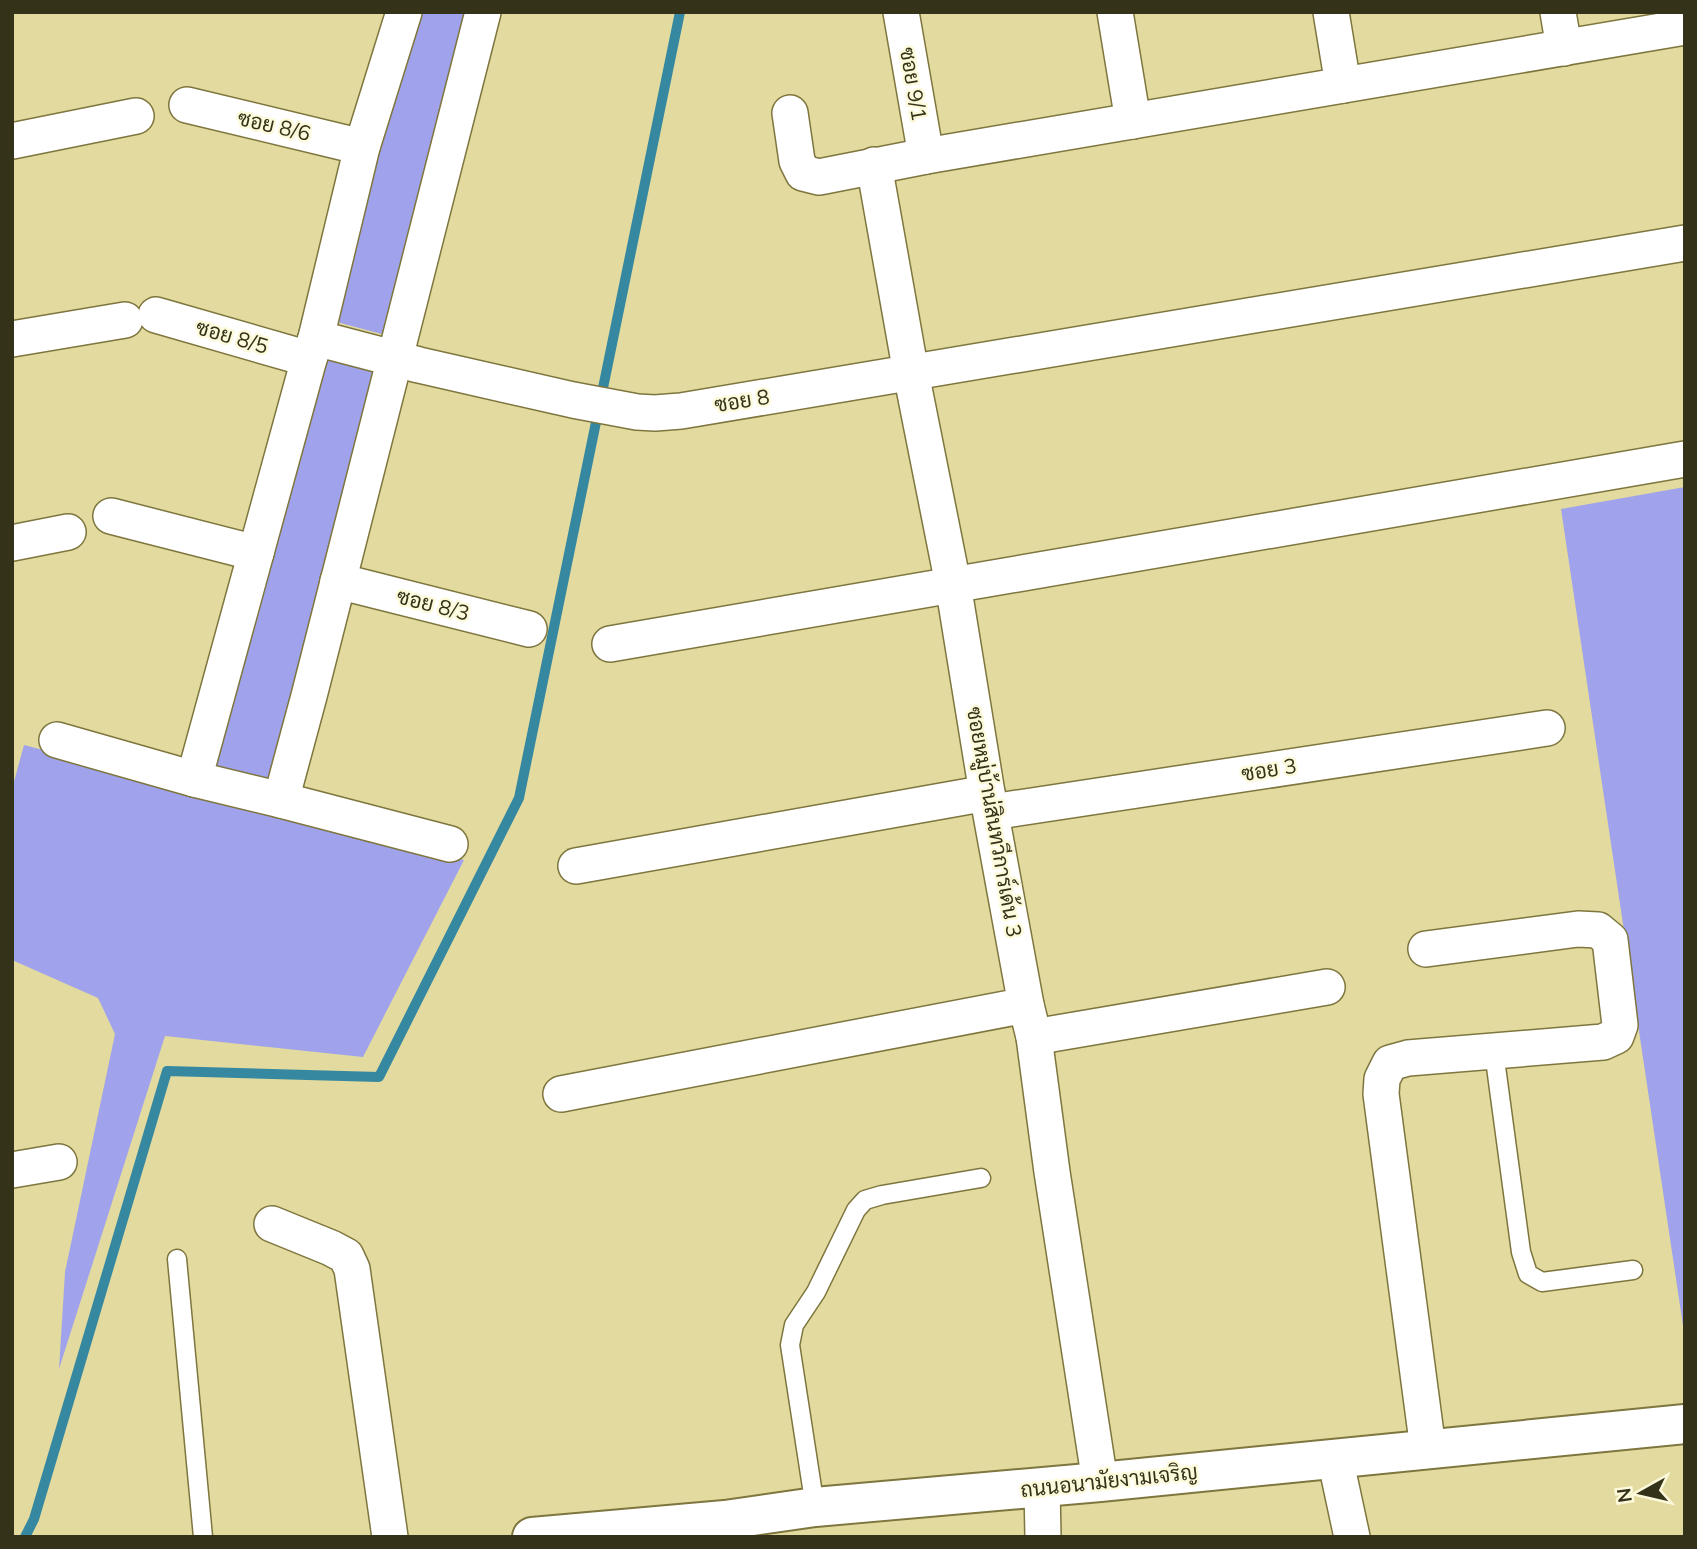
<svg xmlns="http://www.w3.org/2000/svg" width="1697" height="1549" font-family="Mulish,Sarabun,sans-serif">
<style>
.green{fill:#a0a3ec}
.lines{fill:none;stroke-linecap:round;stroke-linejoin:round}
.stream{stroke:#3688a0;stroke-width:10}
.service-casing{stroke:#7e763e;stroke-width:21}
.minor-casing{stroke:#7e763e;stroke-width:38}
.tertiary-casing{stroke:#7e763e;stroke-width:42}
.service{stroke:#fff;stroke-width:18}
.minor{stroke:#fff;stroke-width:35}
.tertiary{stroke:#fff;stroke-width:38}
.labels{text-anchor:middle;stroke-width:5;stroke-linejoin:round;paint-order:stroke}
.street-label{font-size:21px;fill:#35321a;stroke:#fdfadc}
</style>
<rect width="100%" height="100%" fill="#e2da9e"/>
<g class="green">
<path d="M415 12H475L389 336 333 321Z"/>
<path d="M323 357 380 372 270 783 215 768Z"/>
<path d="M1685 487V1339L1561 509Z"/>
<path d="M24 745 464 860 363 1057 165 1036 59 1369 65 1272 115 1034 98 998 12 960V789Z"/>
</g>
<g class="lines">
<path class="stream" d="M25 1537 34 1519 167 1071 379 1077 519 798 680 12"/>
<defs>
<g id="service">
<path d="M1494 1052 1521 1252 1528 1274 1542 1282 1633 1270"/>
<path d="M177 1259 203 1537"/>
<path d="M815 1507 790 1345 794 1325 816 1292 856 1210 865 1200 882 1195 981 1178"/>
</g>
<g id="minor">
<path d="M404 12 362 147 316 338 309 359 194 779 281 800 309 696 483 12"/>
<path d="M901 12 926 156"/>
<path d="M1115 12 1133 121"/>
<path d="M1331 12 1343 85"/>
<path d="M1558 12 1564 48"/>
<path d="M187 105 362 147"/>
<path d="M790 113 797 161 803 173 819 177 926 156 1685 27"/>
<path d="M12 141 136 116"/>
<path d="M874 165 911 373 953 584 987 793 1026 1005 1034 1037 1052 1172 1100 1482"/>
<path d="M156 315 309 359"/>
<path d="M316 338 419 365 573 400 637 412 655 413 681 411 1685 243"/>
<path d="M12 339 125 320"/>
<path d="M111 516 256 553"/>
<path d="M12 543 68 532"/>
<path d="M338 581 529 629"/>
<path d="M610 644 1685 459"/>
<path d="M57 740 194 779"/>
<path d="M281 800 450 844"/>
<path d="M992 812 1547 728"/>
<path d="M576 866 987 793"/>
<path d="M1426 949 1578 929 1598 930 1610 940 1620 1025 1616 1036 1603 1042 1408 1058 1390 1063 1382 1079 1381 1094 1428 1449"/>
<path d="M1034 1037 1327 987"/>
<path d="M561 1094 1026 1005"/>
<path d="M12 1170 59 1162"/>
<path d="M272 1224 331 1248 346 1256 352 1269 390 1537"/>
<path d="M1335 1458 1352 1537"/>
<path d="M1042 1487 1043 1537"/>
</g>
<path id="tertiary" d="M532 1537 725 1520 815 1507 1100 1482 1685 1424"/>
</defs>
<use href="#service" class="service-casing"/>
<use href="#minor" class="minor-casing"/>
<use href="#tertiary" class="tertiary-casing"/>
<use href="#service" class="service"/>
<use href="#minor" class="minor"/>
<use href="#tertiary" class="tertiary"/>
</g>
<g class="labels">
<g class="street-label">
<text transform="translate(913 84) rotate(80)" y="7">ซอย 9/1</text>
<text transform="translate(274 126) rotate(13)" y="7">ซอย 8/6</text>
<text transform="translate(232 337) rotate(16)" y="7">ซอย 8/5</text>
<text transform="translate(742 401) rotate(-9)" y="7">ซอย 8</text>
<text transform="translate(433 605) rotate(14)" y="7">ซอย 8/3</text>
<text transform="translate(1269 770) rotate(-9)" y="7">ซอย 3</text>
<text transform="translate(994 822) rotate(80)" y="7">ซอยหมู่บ้าน่สินทวีการ์เด้น 3</text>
<text transform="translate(1109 1481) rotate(-6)" y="7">ถนนอนามัยงามเจริญ</text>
</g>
</g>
<rect width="1697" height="1549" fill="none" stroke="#35321a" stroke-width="28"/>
<g transform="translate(1641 1493) rotate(262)" stroke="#fdfadc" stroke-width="5" paint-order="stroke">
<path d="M0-5L12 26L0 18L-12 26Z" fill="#35321a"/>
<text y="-10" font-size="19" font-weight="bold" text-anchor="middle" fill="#35321a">N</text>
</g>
</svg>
